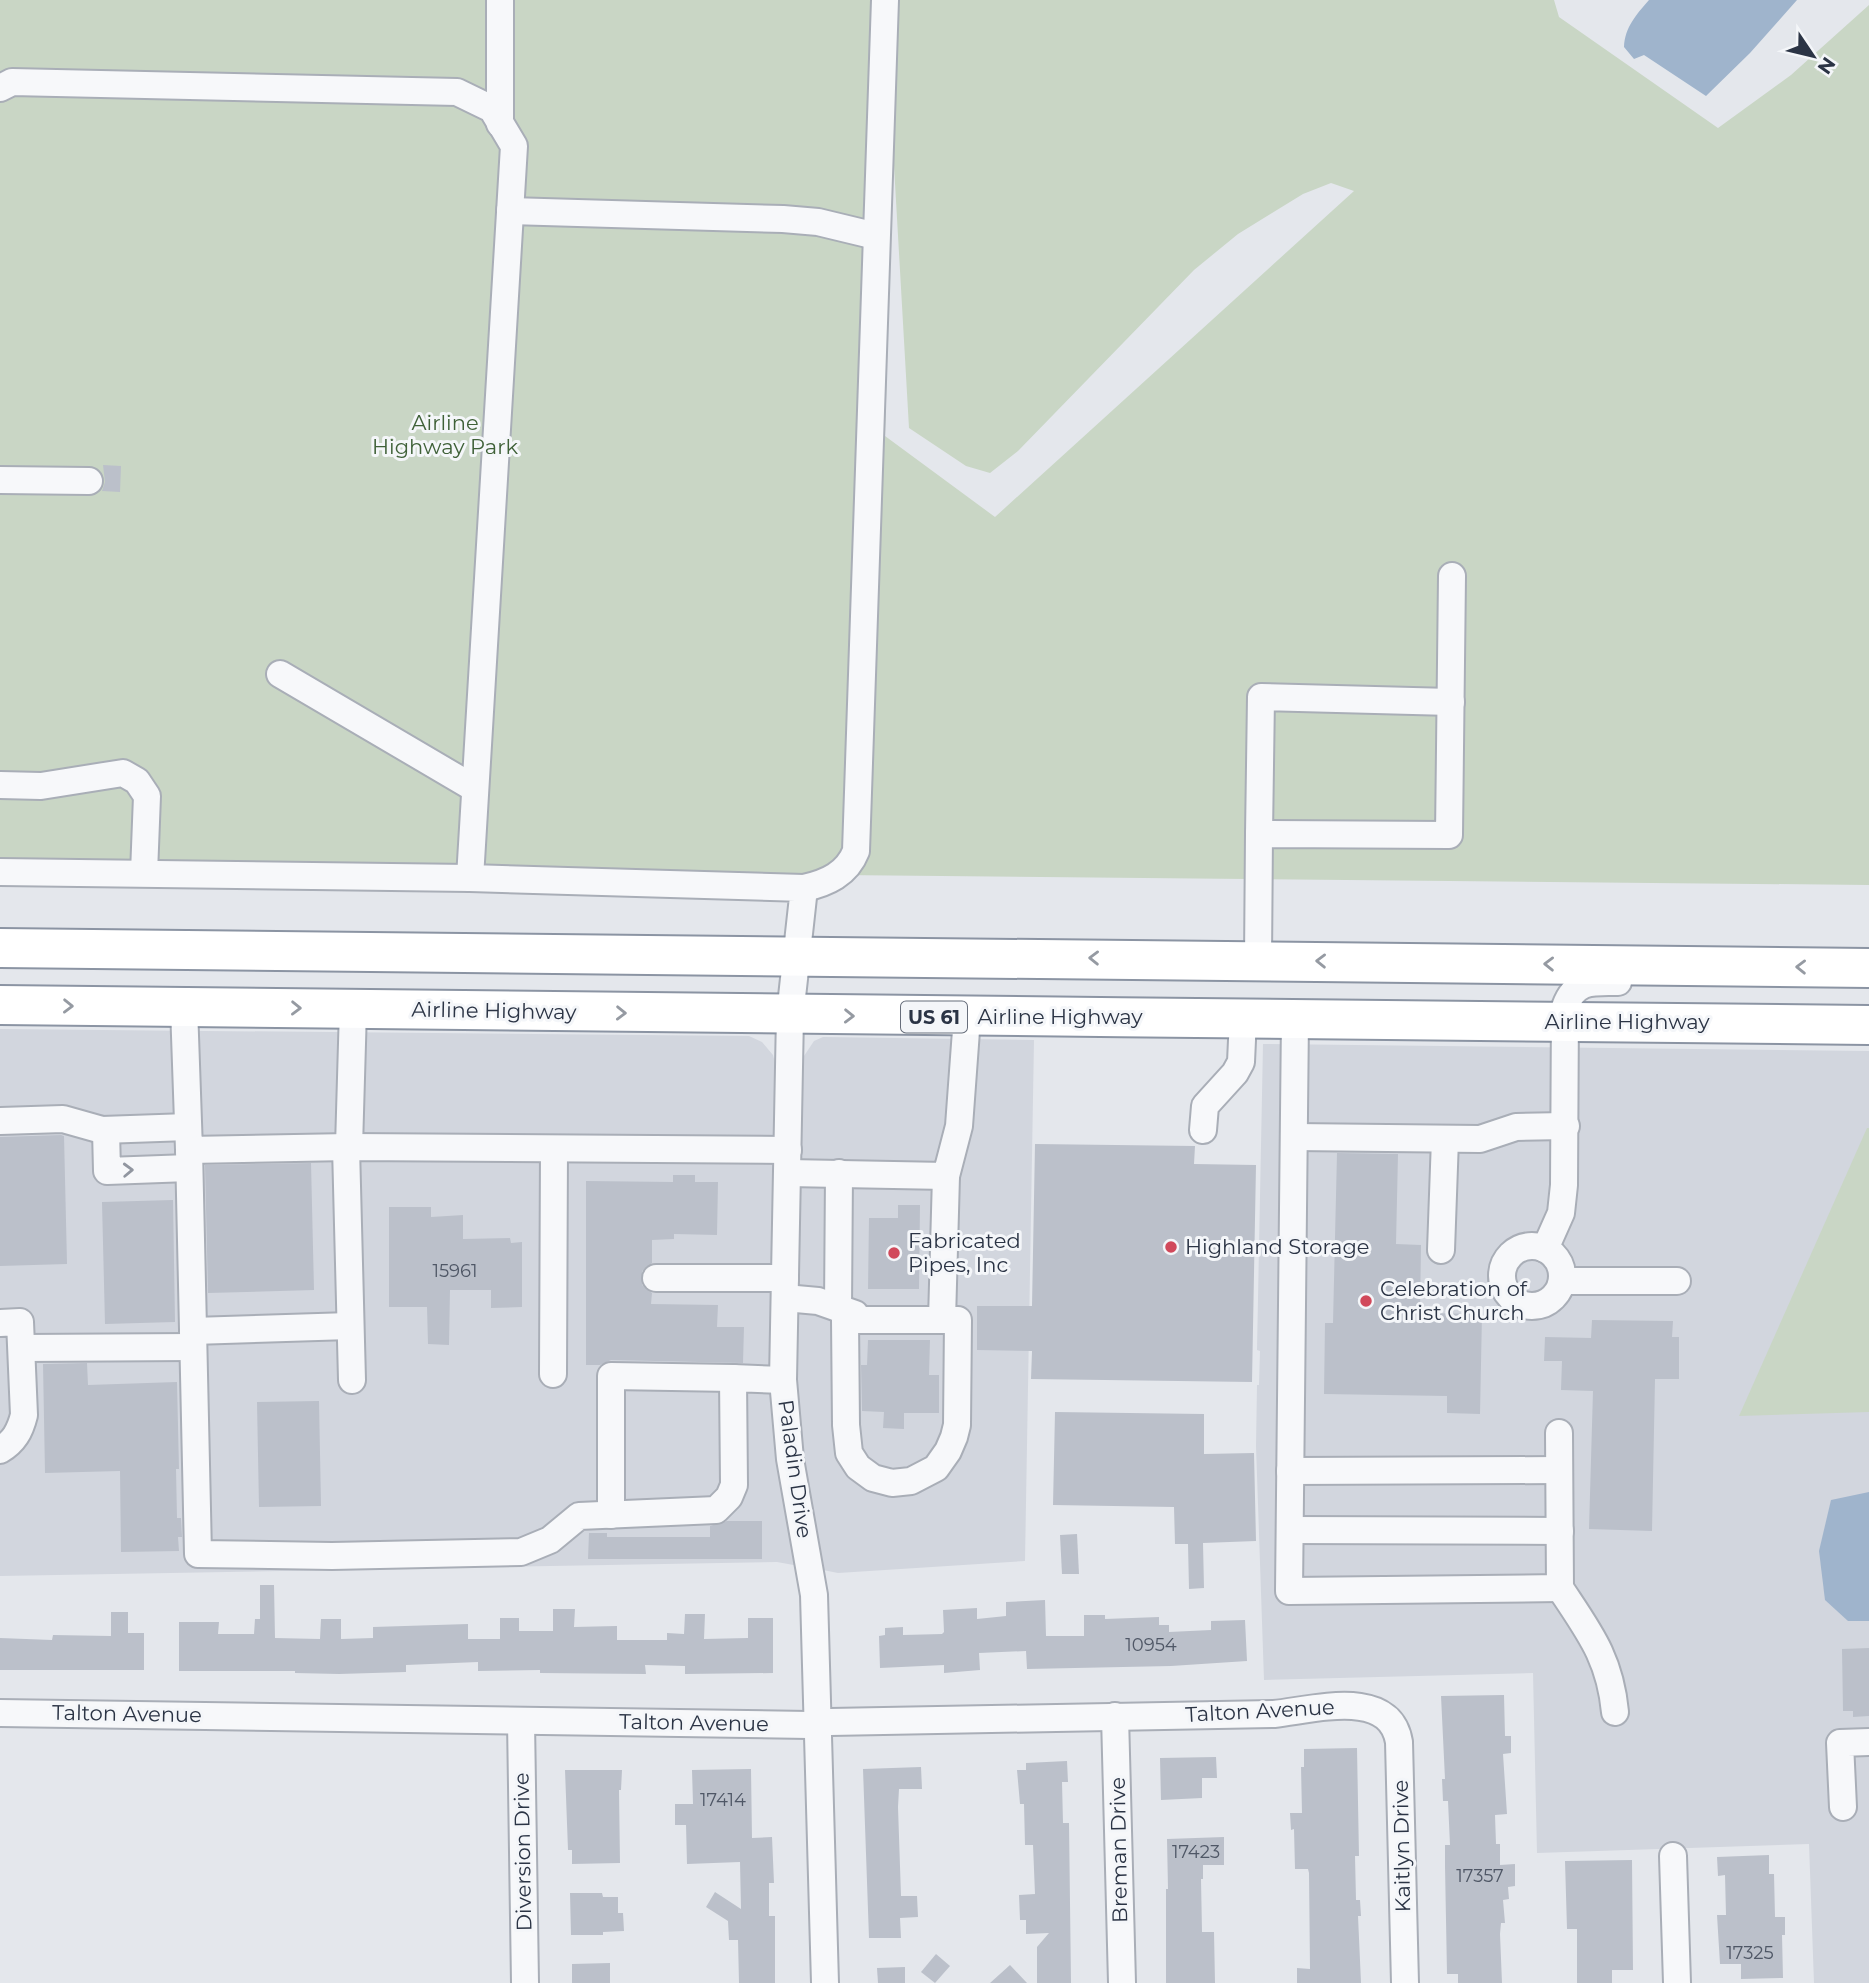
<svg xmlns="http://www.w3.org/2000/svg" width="1869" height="1983" font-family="Montserrat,sans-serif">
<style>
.built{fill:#d2d6de}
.green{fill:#c9d6c5;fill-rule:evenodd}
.water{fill:#9fb4cc}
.building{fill:#bbc0ca}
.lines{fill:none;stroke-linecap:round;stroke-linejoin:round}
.minor-casing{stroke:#a9aeb7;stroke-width:30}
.highway-casing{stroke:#8b94a3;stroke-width:42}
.minor{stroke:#f7f8fa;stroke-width:26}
.highway{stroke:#fff;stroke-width:38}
.oneway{stroke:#959aa2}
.oneway2{stroke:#9196a0}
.poi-dot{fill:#d1495b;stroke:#f4f6f9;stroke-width:2.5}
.labels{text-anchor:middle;stroke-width:6;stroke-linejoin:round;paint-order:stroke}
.number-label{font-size:18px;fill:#4f5766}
.shield{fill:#f4f6f9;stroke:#676e7b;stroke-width:2}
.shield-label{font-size:19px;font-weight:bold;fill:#2b3445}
.park-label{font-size:21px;fill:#3f6138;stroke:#f4f6f9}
.street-label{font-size:21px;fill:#2b3445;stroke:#f4f6f9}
.poi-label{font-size:21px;fill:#2b3445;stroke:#f4f6f9;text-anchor:start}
</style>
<rect width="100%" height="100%" fill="#e4e7ec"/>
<g class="built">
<path d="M0 1029 749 1036 762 1042 773 1055 778 1074 799 1566 777 1562 0 1576Z"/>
<path d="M823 1037 1034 1040 1025 1561 838 1573 823 1570 796 1413 795 1363 802 1059 814 1041Z"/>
<path d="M1263 1044 1869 1051V1983H1814L1809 1844 1537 1853 1533 1673 1264 1680 1256 1446 1257 1385H1259L1260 1351 1257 1350Z"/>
</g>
<g class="green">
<path d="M0 0H1554L1559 17 1718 128 1791 75 1869 5V885L0 867ZM893 148 909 428 966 466 990 473 1018 451 1194 270 1238 234 1303 194 1331 183 1354 191 995 517 885 436Z"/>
<path d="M1867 1128H1869V1412L1739 1416Z"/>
</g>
<g class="water">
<path d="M1649 0H1797L1750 53 1706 96 1644 55 1634 59 1624 47C1625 27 1636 15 1649 0Z"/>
<path d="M1869 1492V1621H1848L1825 1600 1819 1551 1831 1500Z"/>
</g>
<g class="building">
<path d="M103 465 121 466 120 492 102 491 105 482Z"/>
<path d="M61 1135 64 1136 67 1264 0 1266V1137Z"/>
<path d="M1035 1144 1195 1146 1194 1164 1256 1165 1252 1382 1031 1379 1032 1351 977 1350V1306H1032Z"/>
<path d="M1337 1153 1398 1154 1396 1244 1421 1245 1420 1313 1482 1314 1480 1414 1447 1413V1396L1324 1394 1325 1323H1333Z"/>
<path d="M311 1163 314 1290 208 1293 205 1165Z"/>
<path d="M673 1175H695V1182H718L717 1235 674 1234V1239L652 1240V1263L642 1271V1285L652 1293 651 1304 718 1305 717 1327H744L743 1363 611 1360 600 1365H586V1181L673 1182Z"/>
<path d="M173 1200 175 1322 105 1324 102 1202Z"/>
<path d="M898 1205H920L919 1289H868L869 1218H898Z"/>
<path d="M389 1207H431V1217L463 1215V1239L510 1238 511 1243 522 1242V1307L491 1308V1290H450L449 1345 428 1344 427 1307H389Z"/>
<path d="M1592 1320 1673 1321 1672 1337H1679V1379H1655L1652 1531 1589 1529 1593 1391 1561 1390 1562 1361H1544L1545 1337 1591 1338Z"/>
<path d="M868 1340H930L929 1375H939V1413H904V1429L883 1428 884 1412 862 1411 861 1365H867Z"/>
<path d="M87 1363 88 1385 177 1382 179 1469H176L177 1518H181L182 1537H178L179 1551 121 1552 120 1471 45 1473 43 1364Z"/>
<path d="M319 1401 321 1506 259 1507 257 1402Z"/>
<path d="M1055 1412 1204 1414V1454L1254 1453 1256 1541 1203 1543 1204 1588 1189 1589 1188 1544H1175L1174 1507 1053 1505Z"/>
<path d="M727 1521H762V1559H588L589 1533H607V1537H710V1526Z"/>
<path d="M1077 1534 1079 1574H1062L1060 1535Z"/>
<path d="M260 1585H274L275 1638 320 1639 321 1619H341V1639L373 1638V1627L468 1624V1639H500V1618H519V1631H553V1609H575L574 1627 617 1626V1640H667V1633L684 1634 685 1614H705L704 1639 748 1638V1618H773V1673L685 1674V1666L645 1665 646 1674 540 1673V1670L478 1671V1662L406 1665V1672L339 1674 295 1673V1671H179V1622H219L218 1634H254L255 1619H260Z"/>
<path d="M1045 1600 1046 1636H1084V1615H1105V1619L1159 1617V1625H1169V1632L1211 1630V1621L1245 1620 1247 1661 1171 1666 1027 1669 1026 1651 979 1653 980 1670 944 1673V1665L880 1668 879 1636 885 1635V1628L903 1627V1635L942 1634 944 1632 943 1610 977 1608V1619L1006 1616V1602Z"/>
<path d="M111 1612H128V1633H144V1670H0V1638L52 1640 53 1635 111 1636Z"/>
<path d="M1869 1648V1716L1853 1717V1711H1843L1842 1649Z"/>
<path d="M1504 1695 1505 1736H1511V1753L1503 1754 1507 1814 1495 1815 1496 1844H1500V1865L1515 1864V1886L1508 1887 1509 1899 1503 1900 1505 1923H1501L1500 1934 1502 1983H1458V1974H1447L1445 1866V1845H1450L1448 1801H1443L1442 1779H1445L1441 1696Z"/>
<path d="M1357 1748 1359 1856H1355L1356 1900H1360L1361 1916H1358L1361 1983H1297V1968L1310 1969 1309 1873 1308 1869H1295L1294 1829 1291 1830 1290 1813H1302L1301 1767H1304V1749Z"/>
<path d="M1216 1757 1217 1778H1202V1798L1161 1800 1160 1758Z"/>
<path d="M1067 1761 1068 1782H1062L1063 1823H1069L1071 1983H1037V1947L1049 1933 1026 1934V1920H1020L1019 1895 1035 1894 1033 1845H1025L1024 1804H1020L1017 1770H1026V1763Z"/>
<path d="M921 1767 922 1789H899L898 1807 901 1896H917L918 1917 900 1918 901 1938H869L863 1769Z"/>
<path d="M751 1769 752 1838 772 1837 774 1883H769V1916H775V1983H739L738 1940H729L728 1921 706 1907 715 1892 741 1909 740 1862 687 1864 686 1825H675V1804H693L692 1770Z"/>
<path d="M565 1770H622L621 1790H619L620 1863 572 1864V1850H568Z"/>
<path d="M1224 1837V1865H1203V1879H1201L1202 1932H1214L1215 1983H1166V1889H1168L1167 1839Z"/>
<path d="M1769 1855V1874H1774L1775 1917H1785V1935H1782L1783 1978 1741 1979V1964H1720L1717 1915H1726L1725 1875 1718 1876 1717 1857Z"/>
<path d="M1632 1860 1633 1970H1612V1983H1577V1929H1567L1565 1861Z"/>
<path d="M570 1893H602L603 1897H618V1913H623L624 1931 603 1932V1935H571Z"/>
<path d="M936 1954 950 1966 935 1983 921 1972Z"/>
<path d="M610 1963V1983H572V1964Z"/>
<path d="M1010 1965 1027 1983H990Z"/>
<path d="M905 1967V1983H878L877 1968Z"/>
</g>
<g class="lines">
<defs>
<g id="minor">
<path d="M0 88 12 82 457 92 492 109 514 146 470 878 804 888 790 1015 783 1380 790 1459 814 1595 825 1983"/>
<path d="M500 124V0"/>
<path d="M510 211 783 219 818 222 876 236"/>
<path d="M0 480 89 481"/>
<path d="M280 674 474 788"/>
<path d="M0 785 41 786 123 773 137 781 147 796 144 873"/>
<path d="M1259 834 1261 697 1451 702"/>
<path d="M0 872 470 878"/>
<path d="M804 888C827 883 847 874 856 851L885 0"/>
<path d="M1258 960 1259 834 1449 835 1452 576"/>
<path d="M184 1007 189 1150 349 1147 788 1150"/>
<path d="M1295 1018 1289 1591 1560 1588 1559 1433"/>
<path d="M0 1121 63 1119 102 1130 188 1127"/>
<path d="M106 1130 107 1171 189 1168"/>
<path d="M1203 1130 1205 1106 1235 1073 1241 1062 1243 1018"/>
<path d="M1294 1137 1480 1139 1516 1127 1566 1126"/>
<path d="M346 1147 352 1380"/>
<path d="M349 1147 353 1009"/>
<path d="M189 1150 198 1554 332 1556 521 1552 550 1540 579 1516 716 1510 729 1497 734 1485 733 1378 783 1380"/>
<path d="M788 1173 946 1176 959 1126 967 1017"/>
<circle cx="1532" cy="1276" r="30"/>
<path d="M1545 1249 1561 1213 1564 1185 1565 1007C1575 979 1593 982 1618 982"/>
<path d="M1441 1250 1445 1139"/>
<path d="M656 1278H785"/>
<path d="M1562 1281H1677"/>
<path d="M785 1298 818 1301 855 1314"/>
<path d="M838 1308 839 1173"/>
<path d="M845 1320H958L957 1425 954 1437 948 1451 936 1468 911 1481 892 1483 873 1478 858 1467 849 1453 846 1425Z"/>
<path d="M942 1320 946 1176"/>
<path d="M0 1323 20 1322 24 1415C20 1431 14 1442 0 1450"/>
<path d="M193 1331 350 1326"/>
<path d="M22 1348 193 1347"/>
<path d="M553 1374 554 1149"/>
<path d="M1290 1471 1559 1470"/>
<path d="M611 1515V1376L733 1378"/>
<path d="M1290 1530 1560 1531"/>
<path d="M1560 1588C1589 1632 1610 1658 1615 1712"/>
<path d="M0 1713 809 1725 830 1722 1274 1714C1313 1710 1390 1687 1399 1742L1405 1983"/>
<path d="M1115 1716 1122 1983"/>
<path d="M521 1721 525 1983"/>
<path d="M1843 1807 1840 1743 1869 1742"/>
<path d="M1673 1856 1677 1983"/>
</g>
<g id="highway">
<path d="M0 948 1869 968"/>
<path d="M0 1005C623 1013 1246 1018 1869 1025"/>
</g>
</defs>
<use href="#minor" class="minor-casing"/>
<use href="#highway" class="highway-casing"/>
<use href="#minor" class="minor"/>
<use href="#highway" class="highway"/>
</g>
<defs><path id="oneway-chevron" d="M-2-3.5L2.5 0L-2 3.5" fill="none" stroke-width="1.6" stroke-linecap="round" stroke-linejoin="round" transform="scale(1.75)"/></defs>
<g class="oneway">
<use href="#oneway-chevron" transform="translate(1094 958) rotate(-179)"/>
<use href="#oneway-chevron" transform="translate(1321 961) rotate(-179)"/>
<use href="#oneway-chevron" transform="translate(1549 964) rotate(-179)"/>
<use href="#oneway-chevron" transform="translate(1801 967) rotate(-179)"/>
<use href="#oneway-chevron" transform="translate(68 1006) rotate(1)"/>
<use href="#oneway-chevron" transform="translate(296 1008) rotate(1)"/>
<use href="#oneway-chevron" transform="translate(621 1013) rotate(1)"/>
<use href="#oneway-chevron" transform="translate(849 1016) rotate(1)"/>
</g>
<use class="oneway2" href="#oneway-chevron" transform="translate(128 1170) rotate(-2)"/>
<g class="poi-dot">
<circle cx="1171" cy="1247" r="7"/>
<circle cx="894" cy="1253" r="7"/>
<circle cx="1366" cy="1301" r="7"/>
</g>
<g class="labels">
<g class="number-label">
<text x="455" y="1277">15961</text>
<text x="1151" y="1651">10954</text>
<text x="723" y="1806">17414</text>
<text x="1196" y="1858">17423</text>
<text x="1480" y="1882">17357</text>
<text x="1750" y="1959">17325</text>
</g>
<rect class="shield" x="901" y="1001.5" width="66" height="31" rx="5"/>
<g class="shield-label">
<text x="934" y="1024">US 61</text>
</g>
<g class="park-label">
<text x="445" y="430">Airline<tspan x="445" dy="24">Highway Park</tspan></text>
</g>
<g class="street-label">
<text transform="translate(494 1011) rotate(1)" y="7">Airline Highway</text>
<text x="1060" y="1024">Airline Highway</text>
<text x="1627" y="1029">Airline Highway</text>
<text transform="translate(795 1469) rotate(82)" y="7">Paladin Drive</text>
<text transform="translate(1260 1711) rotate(-3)" y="7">Talton Avenue</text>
<text transform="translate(127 1714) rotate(1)" y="7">Talton Avenue</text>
<text transform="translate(694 1723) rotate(1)" y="7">Talton Avenue</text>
<text transform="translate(1402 1846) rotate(-91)" y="7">Kaitlyn Drive</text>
<text transform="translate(1119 1850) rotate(-91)" y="7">Breman Drive</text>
<text transform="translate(523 1852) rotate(-91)" y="7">Diversion Drive</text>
</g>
<g class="poi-label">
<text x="908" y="1248">Fabricated<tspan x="908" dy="24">Pipes, Inc</tspan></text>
<text x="1185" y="1254">Highland Storage</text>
<text x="1380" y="1296">Celebration of<tspan x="1380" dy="24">Christ Church</tspan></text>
</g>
</g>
<g transform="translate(1813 56) rotate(125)" stroke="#f4f6f9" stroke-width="5" paint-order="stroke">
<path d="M0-5L12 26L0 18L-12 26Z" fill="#2b3445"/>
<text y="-10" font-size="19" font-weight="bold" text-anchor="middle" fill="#2b3445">N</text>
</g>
</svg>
